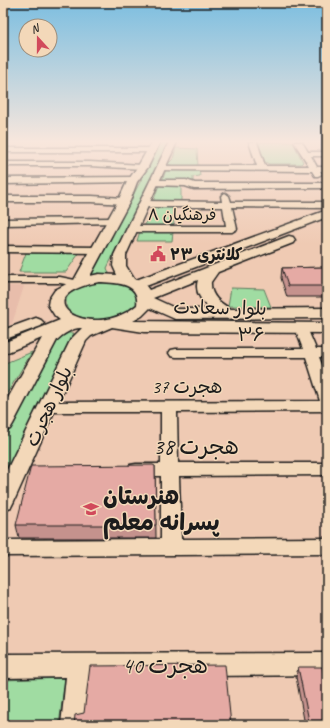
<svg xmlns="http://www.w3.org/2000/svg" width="330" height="728" font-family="Caveat,'Playpen Sans Arabic',sans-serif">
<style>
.built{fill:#e8bdab}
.green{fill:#a0dca2;stroke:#5e7c5f}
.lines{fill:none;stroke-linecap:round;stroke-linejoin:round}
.minor-casing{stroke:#1c1c1c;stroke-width:3}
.major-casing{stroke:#1c1c1c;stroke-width:3}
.minor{fill:#f3d8b9;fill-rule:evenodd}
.major{fill:#f3d8b9;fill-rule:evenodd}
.wall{fill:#c5928d;stroke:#1c1c1c}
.building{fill:#e5aaa4;stroke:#1c1c1c}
.labels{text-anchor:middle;stroke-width:3;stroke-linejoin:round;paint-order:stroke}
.far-street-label{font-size:16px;fill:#1c1c1c;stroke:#f3d8b9}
.far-poi-label{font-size:16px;font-weight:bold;fill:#1c1c1c;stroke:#f3d8b9;text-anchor:start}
.street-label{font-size:19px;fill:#1c1c1c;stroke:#f3d8b9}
.near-street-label{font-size:23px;fill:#1c1c1c;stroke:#f3d8b9}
.near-poi-label{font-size:23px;font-weight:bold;fill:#1c1c1c;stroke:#f3d8b9;text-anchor:start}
</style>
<rect width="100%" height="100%" fill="#efcab3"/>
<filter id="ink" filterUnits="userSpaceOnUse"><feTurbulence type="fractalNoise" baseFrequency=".025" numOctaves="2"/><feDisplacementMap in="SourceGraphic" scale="8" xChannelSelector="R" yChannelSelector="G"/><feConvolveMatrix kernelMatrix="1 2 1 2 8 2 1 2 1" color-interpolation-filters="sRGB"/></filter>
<g filter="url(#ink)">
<path class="built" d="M3 286H24L12 324 3 326Z"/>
<g class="green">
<path d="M161 142H169L107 268 109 273 88 275 95 268Z"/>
<path d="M258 142H293L303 162 301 164H269L265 162Z"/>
<path d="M176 148 197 149 198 167 174 166 168 164 173 159Z"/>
<path d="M199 169 200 176 193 177V181H162L166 170Z"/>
<path d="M181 184V202H153L159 185Z"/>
<path d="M153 205H173L174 227H142L149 218Z"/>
<path d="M140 231 173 232 172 241H137Z"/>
<path d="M80 252 66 272H19L26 253Z"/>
<path d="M101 281H113L133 287 141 299C139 303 136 309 132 312 119 320 63 326 66 301 66 295 72 290 77 288 84 284 93 283 101 281Z"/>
<path d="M231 288 264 289 271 307 228 306Z"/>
<path d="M64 333H74L3 481V442L59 334Z"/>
<path d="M32 352 3 400V364Z"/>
<path d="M65 678 59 725H3V680Z"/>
</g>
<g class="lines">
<defs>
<g id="minor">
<path d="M249 142H257L265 166H309L294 142H302L308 152H327V156H311L317 167H327V171H320L322 174 318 176H315L312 171 161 170 157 168 161 166H257Z"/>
<path d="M3 148H152L156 150 152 152H3Z"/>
<path d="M3 162H90L143 165 147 167 143 169 90 166H3Z"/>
<path d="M133 177 136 178 137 180 136 182 3 184V178Z"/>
<path d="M154 180H186L195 183H326L327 188 194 189 185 186 151 185 150 183Z"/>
<path d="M225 193 229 196 231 202H327V208L232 207 237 229 232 232H132L127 229 132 226H226L223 207H144L139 204 144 201 222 202 221 196Z"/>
<path d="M3 196H92L124 198 129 201 124 204 92 202H3Z"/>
<path d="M114 218 117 219 119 221 117 223 3 225V219Z"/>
<path d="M3 246 98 247 103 250 98 253 3 252Z"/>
<path d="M3 277H60L80 281 82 283 80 285 76 286 60 283H3Z"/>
<path d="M301 324 306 325 307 328 316 349H327V357H319L327 379V411L177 412 178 463H327V475L179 476 181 539 327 538V554L3 556V540L161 539V476H136L130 475 127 470 130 465 136 464H161V412H48L43 411 40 407 43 403 48 402 320 401 306 357H176L171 356 169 353 171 350 176 349H303L295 328 296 325Z"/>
<path d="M327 653V675L90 677 85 725H61L66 677 3 678V654Z"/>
</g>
<g id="major">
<path d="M152 142H160L148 167 137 182 130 201 90 276 99 274 117 275 113 266 114 255 169 142H177L126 255V266L134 279 136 280 327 210V217L146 286 149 290 289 236 293 237 295 240 293 243 218 272 211 282C210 296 220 303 231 309L327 308V318L175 319 150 308 142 316 133 321 327 323V333L144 332 112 327 91 336 86 341 14 501 11 507 3 510V478L71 339 82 328C74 327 63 334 57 340L13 424 10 429 3 431V407L42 338 3 354V343L60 320 55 316 48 305 49 299 55 290 74 280 118 201 127 182 138 166ZM198 280C194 292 202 302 211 309H177L153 298ZM99 282C115 283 140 282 137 305 91 344 20 297 99 282Z"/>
<path d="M36 318 41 320 44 323 41 326 3 340V330Z"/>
</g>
</defs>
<use href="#minor" class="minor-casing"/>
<use href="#major" class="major-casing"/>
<use href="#minor" class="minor"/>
<use href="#major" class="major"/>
</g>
<g class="wall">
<path d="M327 267V297H287L281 278 282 268Z"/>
<path d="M155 466 156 538H19L16 525Z"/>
<path d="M298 667 327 687V725H305L296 677Z"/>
</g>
<g class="building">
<path d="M327 267V286H288L282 268Z"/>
<path d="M153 465 155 466 156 525H16L31 466Z"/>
<path d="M225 665 231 725H74L75 715 84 713 90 666Z"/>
<path d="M298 667H322L327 687V721H309Z"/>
</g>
</g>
<linearGradient id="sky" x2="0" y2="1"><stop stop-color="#7cbee0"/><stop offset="0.58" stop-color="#f8e7dd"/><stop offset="1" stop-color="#f8e7dd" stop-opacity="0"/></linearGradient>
<rect width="330" height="244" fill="url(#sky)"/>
<defs>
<symbol id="civic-bare" viewBox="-9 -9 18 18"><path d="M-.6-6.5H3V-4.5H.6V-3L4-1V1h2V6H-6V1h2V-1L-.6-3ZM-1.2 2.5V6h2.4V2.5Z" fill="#d1495b" stroke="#f3d8b9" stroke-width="2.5" paint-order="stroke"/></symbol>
<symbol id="school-bare" viewBox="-9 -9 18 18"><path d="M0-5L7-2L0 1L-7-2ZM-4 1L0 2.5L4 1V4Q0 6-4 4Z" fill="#d1495b" stroke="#f3d8b9" stroke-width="2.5" paint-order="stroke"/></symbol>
</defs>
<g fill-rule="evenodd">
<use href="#civic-bare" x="147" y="243" width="22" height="22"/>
<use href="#school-bare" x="80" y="498" width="22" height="22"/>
</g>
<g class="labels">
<g class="far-street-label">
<text x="182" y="220">فرهنگیان ۸</text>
</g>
<g class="far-poi-label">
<text x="170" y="260">کلانتری ۲۳</text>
</g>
<g class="street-label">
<text transform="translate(220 307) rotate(1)" y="7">بلوار سعادت</text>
<text x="251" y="341">۳۶</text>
<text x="187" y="393">هجرت 37</text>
<text transform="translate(48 406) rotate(-65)" y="7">بلوار هجرت</text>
</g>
<g class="near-street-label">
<text x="196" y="454">هجرت 38</text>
<text x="165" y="673">هجرت 40</text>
</g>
<g class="near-poi-label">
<text x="103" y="504">هنرستان<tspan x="103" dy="26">پسرانه معلم</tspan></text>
</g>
</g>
<rect width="330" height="728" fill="none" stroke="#f3d8b9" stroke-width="16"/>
<rect x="8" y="8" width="314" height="712" fill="none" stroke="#1c1c1c" stroke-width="1.5" filter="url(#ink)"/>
<g transform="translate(38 38) rotate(339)"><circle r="19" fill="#f3d8b9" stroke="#9d8d7a"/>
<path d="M0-3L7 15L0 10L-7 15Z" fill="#d1495b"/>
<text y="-6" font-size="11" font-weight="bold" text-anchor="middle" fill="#1c1c1c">N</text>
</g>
</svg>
